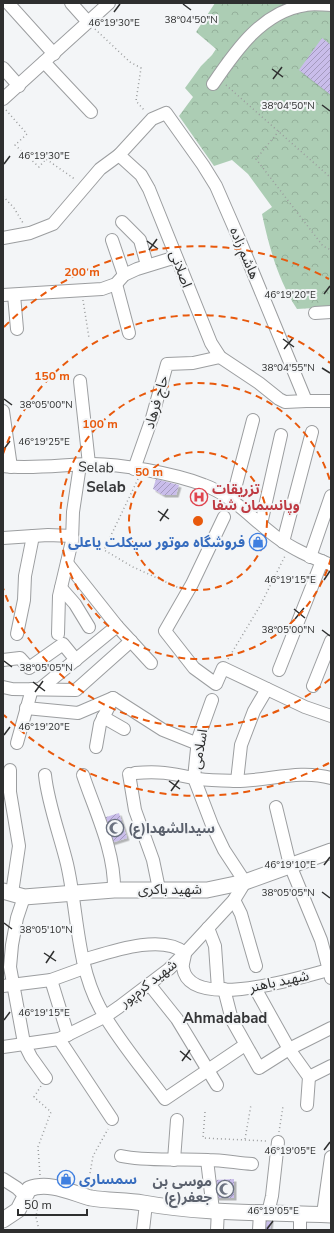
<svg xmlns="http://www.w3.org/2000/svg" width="334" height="1233" font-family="'Nunito Sans','Noto Sans Arabic',sans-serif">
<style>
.forest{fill:url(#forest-crowns)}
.building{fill:url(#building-hatch);filter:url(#shadow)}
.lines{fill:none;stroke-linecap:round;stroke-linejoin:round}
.minor-casing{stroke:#9c9ea0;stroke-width:14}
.major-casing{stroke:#9c9ea0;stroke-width:17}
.path{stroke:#9a9c9d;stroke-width:1.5;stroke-dasharray:1 3;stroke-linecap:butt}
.minor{stroke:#fff;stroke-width:12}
.major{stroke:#fff;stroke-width:15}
.ticks{fill:none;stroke:#2e2f2f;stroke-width:1.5}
.ring{fill:none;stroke:#e8590c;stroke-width:2;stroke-dasharray:7 5}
.labels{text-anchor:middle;stroke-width:4;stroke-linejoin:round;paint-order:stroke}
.street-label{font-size:14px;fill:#2e2f2f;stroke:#f3f5f7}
.health-label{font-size:14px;font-weight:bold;fill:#be3a42;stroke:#f3f5f7;text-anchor:start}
.shop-label{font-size:14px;font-weight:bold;fill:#366cbe;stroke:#f3f5f7;text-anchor:end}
.worship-label{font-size:14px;font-weight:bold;fill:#5b616d;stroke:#f3f5f7;text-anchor:start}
.neighbourhood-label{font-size:15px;font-weight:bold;fill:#353638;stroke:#f3f5f7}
.ticks-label{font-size:10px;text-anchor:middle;fill:#2e2f2f;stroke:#f3f5f7;stroke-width:4;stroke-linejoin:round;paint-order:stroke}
.centre{fill:#e8590c;stroke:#f3f5f7;stroke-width:2}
.ring-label{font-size:12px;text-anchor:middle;font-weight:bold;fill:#e8590c;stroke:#f3f5f7;stroke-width:4;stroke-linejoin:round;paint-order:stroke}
</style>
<defs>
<pattern id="forest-crowns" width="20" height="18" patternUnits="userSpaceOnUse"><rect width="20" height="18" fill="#accdb4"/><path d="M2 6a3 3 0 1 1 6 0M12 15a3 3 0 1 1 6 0" fill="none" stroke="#94b09b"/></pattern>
<pattern id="building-hatch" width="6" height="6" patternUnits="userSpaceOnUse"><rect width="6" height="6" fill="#c9bdea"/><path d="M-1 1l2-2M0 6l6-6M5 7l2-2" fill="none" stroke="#a49abe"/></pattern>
<filter id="shadow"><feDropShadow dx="2.5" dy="2.5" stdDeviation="0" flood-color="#0004"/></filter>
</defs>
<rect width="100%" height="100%" fill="#f3f5f7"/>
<path class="forest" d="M215 3H331V307L297 309C278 280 269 247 262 214L272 207 248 174 232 160 214 166 179 116 193 97 185 88 201 66 212 55 216 49 196 32Z"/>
<g class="building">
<path d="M322 38 331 45V95L299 70Z"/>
<path d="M156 479 179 485 176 495H163L153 489Z"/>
<path d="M119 813 127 838 111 843 103 818Z"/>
<path d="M234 1179V1198H216L214 1180Z"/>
<path d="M263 1218 271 1219 270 1230H261Z"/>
</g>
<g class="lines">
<defs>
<g id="minor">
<path d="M8 3 54 54"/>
<path d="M71 3 88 22"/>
<path d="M44 62 91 112"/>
<path d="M3 68 19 86"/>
<path d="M213 84C236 50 263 11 306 5 314 3 323 5 331 5"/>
<path d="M3 99 109 3"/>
<path d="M122 222 140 240 147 265"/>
<path d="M3 238 30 233 53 224 100 169 119 155"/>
<path d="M112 240 124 275"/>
<path d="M116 284 129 333"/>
<path d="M3 295 102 289 116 284 124 275 137 269 176 257"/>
<path d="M14 295 17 329"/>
<path d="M315 313 331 312"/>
<path d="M80 381 89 464"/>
<path d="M306 401 285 402 279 399 259 383 220 357 211 343 149 189 141 175 119 155 152 119 166 113 203 165 216 186 240 241 306 401H331"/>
<path d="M3 411 11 467"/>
<path d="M3 466C32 469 59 465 88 464 118 463 176 474 204 485 232 495 251 518 275 536 292 549 311 557 331 565"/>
<path d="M134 469 152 418 167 364 193 363 220 357"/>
<path d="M232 500 253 420"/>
<path d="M224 517 192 584 165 631 194 668 216 684 223 668 305 707 331 716"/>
<path d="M261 524 281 435"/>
<path d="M3 538 48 535 72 536"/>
<path d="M283 542 312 432"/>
<path d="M310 557 331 496"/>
<path d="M67 563 117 626 151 663"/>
<path d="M61 588 75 604 89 627"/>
<path d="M17 634 24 600 25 576 33 536"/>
<path d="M58 634 59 596 72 541 73 512 80 465"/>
<path d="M3 660 20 658 29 668 63 644 76 660"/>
<path d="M279 670 322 561"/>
<path d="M313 686 331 641"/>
<path d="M3 687 12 689 76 690 131 641"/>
<path d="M40 689 117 626"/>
<path d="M26 708 78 713 113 698"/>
<path d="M103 717 124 729"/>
<path d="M17 743 32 689"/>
<path d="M96 747 100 724 113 698 163 730 198 744"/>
<path d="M10 770V792L19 846 12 893"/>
<path d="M135 773C159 771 170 773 193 778 206 781 223 780 236 781 269 781 299 769 331 778"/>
<path d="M129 774 135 810 153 860 159 889"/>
<path d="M45 775C48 804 60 835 67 864 78 912 76 963 100 1008 118 1040 143 1069 165 1099L245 1045"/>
<path d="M83 775C95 811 115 851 114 890"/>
<path d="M237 781 241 745 254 711 267 689"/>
<path d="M276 807 290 865 321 940 331 978"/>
<path d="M24 897 17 918 12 945 10 967 24 1043 31 1057 46 1078"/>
<path d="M234 900 241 914 256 966"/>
<path d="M208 928 215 946 218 989"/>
<path d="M83 960C110 952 162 933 185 953 185 958 182 964 183 968 190 1012 302 977 328 970"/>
<path d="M51 980 68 1035"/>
<path d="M149 984 177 1019 217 1085"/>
<path d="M3 986 51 980 84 968"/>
<path d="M255 988 289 1049 309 1077 307 1105"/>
<path d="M224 989 232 1020 259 1068 289 1049 331 1028"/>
<path d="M59 1039 112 1119"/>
<path d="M3 1047 59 1039 106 1016 119 1007 169 969 185 953 234 900 245 882 224 850 212 825 194 778 198 739 212 700"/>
<path d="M309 1077 331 1066"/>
<path d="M121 1156C149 1162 179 1158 208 1160 223 1160 237 1163 252 1164"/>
<path d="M174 1160 177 1120"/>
<path d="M207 1160 213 1210"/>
<path d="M3 1179 17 1188 25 1196"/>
<path d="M268 1213 272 1196 278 1142"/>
<path d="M300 1213V1230"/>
<path d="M323 1214 331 1157"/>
<path d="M143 1230 146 1204"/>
<path d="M217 1230 218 1210"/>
<path d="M259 1230 260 1213"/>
</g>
<g id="major">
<path d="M3 891 24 897 114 890H207L245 882 331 851"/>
<path d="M3 1220 18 1210 29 1189C49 1181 72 1193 91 1198 108 1201 126 1200 143 1203 204 1214 268 1212 331 1215"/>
</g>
</defs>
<use href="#minor" class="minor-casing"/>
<use href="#major" class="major-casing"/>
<g class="path">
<path d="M95 29 130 62 141 68 136 101 145 111"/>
<path d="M226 85 331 178"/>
<path d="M6 110 27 134 15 145 39 167 46 159 76 180"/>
<path d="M279 131 256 159 323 246 331 250"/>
<path d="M3 196 14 208 23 223"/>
<path d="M83 300 89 338"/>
<path d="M138 479 104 550 133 567 179 588"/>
<path d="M228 659 260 606 285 556"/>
<path d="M205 1112 203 1138 267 1141"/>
<path d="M279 1132 283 1106"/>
<path d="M245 1139 251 1105"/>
<path d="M40 1175 38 1147 51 1112 34 1097 41 1086"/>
<path d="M88 1185 93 1156 108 1129"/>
<path d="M39 1230 36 1217 39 1199"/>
</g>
<use href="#minor" class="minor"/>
<use href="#major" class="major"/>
</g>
<path class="ticks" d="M183 4 191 10M114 12 120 4M272 69 283 77M273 79 282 67M322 105 330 111M4 164 10 156M147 241 158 249M149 250 157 239M324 294 330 286M283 339 294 347M284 349 293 338M322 368 330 373M4 399 12 405M4 449 10 441M158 511 169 519M160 521 168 509M324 580 330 571M294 609 305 618M295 619 304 608M322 630 330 636M4 661 12 667M33 682 45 691M35 692 43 681M4 735 10 727M169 781 180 789M171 791 179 780M324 865 330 857M322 892 330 898M4 923 12 929M44 953 56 961M46 963 54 951M4 1020 10 1012M180 1051 191 1060M182 1061 190 1050M324 1150 330 1142M267 1229 273 1221"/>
<g class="ring">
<circle cx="198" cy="521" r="69"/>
<path d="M331 558A138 138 0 1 1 331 484"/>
<path d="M330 679A206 206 0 0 1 3 588M3 454A206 206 0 0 1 330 363"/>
<path d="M329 763A275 275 0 0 1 4 715M4 327A275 275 0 0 1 329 279"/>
</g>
<defs>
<symbol id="hospital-ring" viewBox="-11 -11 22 22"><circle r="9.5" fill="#f3f5f7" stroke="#e0444e" stroke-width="1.5"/><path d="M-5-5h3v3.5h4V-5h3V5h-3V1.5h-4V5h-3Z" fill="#e0444e"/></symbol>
<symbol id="shop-ring" viewBox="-11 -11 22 22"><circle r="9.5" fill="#f3f5f7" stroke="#3f7fe0" stroke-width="1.5"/><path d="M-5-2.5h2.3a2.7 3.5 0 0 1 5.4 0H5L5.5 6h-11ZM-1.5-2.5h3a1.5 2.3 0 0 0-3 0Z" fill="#3f7fe0"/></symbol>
<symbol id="mosque-ring" viewBox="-11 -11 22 22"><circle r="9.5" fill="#f3f5f7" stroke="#6b7280" stroke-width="1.5"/><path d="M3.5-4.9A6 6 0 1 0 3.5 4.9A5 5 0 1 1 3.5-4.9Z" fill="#6b7280"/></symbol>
</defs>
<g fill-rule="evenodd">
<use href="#hospital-ring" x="189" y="487" width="20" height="20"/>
<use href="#shop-ring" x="248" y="532" width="20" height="20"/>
<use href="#mosque-ring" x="105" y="818" width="20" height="20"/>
<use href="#shop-ring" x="56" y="1169" width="20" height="20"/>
<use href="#mosque-ring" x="215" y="1179" width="20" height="20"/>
</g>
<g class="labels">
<g class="street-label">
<text transform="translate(245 253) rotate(67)" y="5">هاشم زاده</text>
<text transform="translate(181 269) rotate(69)" y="5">اصلانی</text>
<text transform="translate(156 402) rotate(-74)" y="5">حاج فرهاد</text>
<text transform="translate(96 467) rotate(2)" y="5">Selab</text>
<text transform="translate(199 749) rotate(-80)" y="5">اسلامی</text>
<text x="170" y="894">شهید باکری</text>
<text transform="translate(279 981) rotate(-12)" y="5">شهید باهنر</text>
<text transform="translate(148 983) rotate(-38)" y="5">شهید کرم‌پور</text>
</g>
<g class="health-label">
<text x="212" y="494">تزریقات<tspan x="212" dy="16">وپانسمان شفا</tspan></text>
</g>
<g class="shop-label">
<text x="245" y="547">فروشگاه موتور سیکلت یاعلی</text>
<text x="79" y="1184" text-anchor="start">سمساری</text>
</g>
<g class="worship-label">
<text x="128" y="833">سیدالشهدا(ع)</text>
<text x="212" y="1186" text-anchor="end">موسی بن<tspan x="212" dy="16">جعفر(ع)</tspan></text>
</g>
<g class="neighbourhood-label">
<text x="106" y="492">Selab</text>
<text x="225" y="1023">Ahmadabad</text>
</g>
</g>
<g class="ticks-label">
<text x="191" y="23">38°04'50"N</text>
<text x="114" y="26">46°19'30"E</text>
<text x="288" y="109">38°04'50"N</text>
<text x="44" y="159">46°19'30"E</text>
<text x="290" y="298">46°19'20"E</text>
<text x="288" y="371">38°04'55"N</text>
<text x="46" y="408">38°05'00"N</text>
<text x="44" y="445">46°19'25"E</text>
<text x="290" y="583">46°19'15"E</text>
<text x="288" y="633">38°05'00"N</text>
<text x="46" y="671">38°05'05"N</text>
<text x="44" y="730">46°19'20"E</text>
<text x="290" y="868">46°19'10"E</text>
<text x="288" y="896">38°05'05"N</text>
<text x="46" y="933">38°05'10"N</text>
<text x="44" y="1016">46°19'15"E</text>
<text x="290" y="1154">46°19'05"E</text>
<text x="273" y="1214">46°19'05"E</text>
</g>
<circle cx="198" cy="521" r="6" class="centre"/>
<g class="ring-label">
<text x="82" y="276">200 m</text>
<text x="52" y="380">150 m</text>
<text x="100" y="428">100 m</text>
<text x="149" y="476">50 m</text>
</g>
<rect width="334" height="1233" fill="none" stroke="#2e2f2f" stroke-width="8"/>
<path d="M18 1209v6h69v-6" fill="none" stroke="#2e2f2f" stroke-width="2"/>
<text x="24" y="1209" font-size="12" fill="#2e2f2f" stroke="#f3f5f7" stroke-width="3" paint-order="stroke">50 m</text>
</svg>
